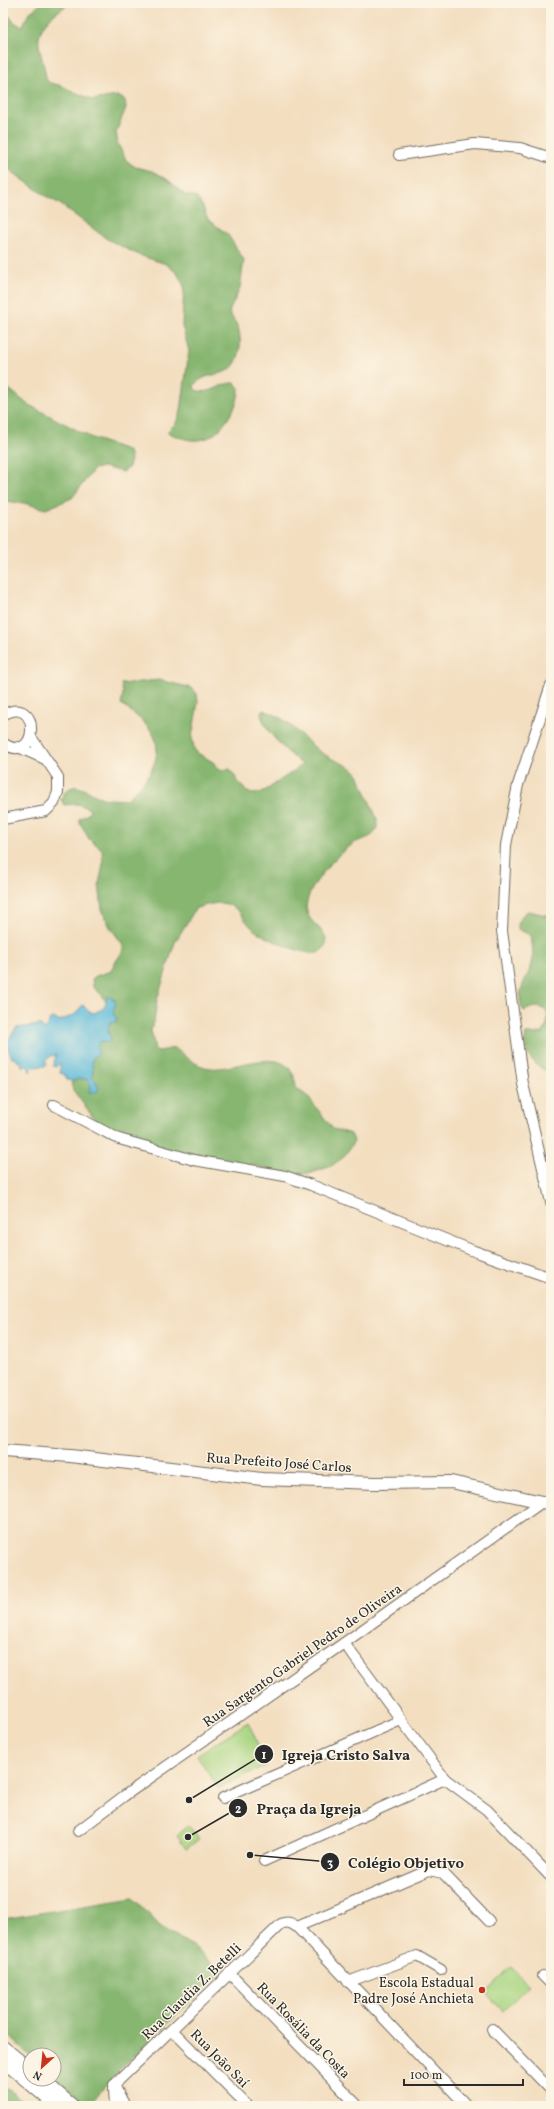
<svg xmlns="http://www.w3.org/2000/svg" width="554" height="2109" font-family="Vollkorn,serif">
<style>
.green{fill:#a8d581;stroke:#6a8056}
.forest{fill:#86b66f;stroke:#58704d}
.water{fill:#5cbada;stroke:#447282}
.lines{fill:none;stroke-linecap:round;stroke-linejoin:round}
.minor-casing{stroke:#716a5f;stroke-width:12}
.major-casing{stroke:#716a5f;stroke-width:14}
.minor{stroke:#fff;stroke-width:10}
.major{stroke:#fff;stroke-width:12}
.poi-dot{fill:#c8321e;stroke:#fcf5e5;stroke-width:1.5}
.labels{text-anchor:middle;stroke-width:3;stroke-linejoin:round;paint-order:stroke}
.street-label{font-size:14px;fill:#2b2b2b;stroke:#fcf5e5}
.poi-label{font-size:14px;fill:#2b2b2b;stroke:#fcf5e5;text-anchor:end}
.leader{fill:none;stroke:#2b2b2b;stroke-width:1.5}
.callout-dot{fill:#2b2b2b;stroke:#fcf5e5;stroke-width:1.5}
.mark-label{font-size:12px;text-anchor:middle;font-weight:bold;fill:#fff}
.callout-label{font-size:15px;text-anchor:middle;font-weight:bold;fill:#2b2b2b;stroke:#fcf5e5;stroke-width:3;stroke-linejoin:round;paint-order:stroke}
</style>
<rect width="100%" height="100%" fill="#fcf5e5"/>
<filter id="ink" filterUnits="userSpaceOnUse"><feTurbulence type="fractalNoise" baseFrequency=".025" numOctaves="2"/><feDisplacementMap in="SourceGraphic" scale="8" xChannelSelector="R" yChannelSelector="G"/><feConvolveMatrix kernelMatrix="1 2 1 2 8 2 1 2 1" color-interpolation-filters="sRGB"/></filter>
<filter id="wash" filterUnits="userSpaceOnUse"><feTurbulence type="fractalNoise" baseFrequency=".012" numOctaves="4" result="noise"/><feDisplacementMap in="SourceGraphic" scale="16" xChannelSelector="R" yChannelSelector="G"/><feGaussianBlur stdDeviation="0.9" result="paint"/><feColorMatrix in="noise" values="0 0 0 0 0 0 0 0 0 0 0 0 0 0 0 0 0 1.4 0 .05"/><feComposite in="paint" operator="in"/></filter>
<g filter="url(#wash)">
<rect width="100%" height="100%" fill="#f3dec0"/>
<g class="green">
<path d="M248 1722 267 1765 218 1788 197 1755Z"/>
<path d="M188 1825 199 1839 186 1849 177 1836Z"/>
<path d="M511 1967 529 1985 503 2011 485 1992Z"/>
</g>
<g class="forest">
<path d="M42 3H72C57 10 36 26 39 45 41 57 45 67 46 79L50 83 59 85 93 100 117 96 125 100 126 108 116 132 118 144 126 160 135 167 152 171 168 180 185 195 196 197 203 207 207 218 228 235 244 260 240 288 229 312C232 318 238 325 239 331 242 344 240 365 227 371 216 376 202 374 194 386L195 390C213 396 219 382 235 383L239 388C239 399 235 408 229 417 213 443 195 446 167 432L176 423 181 411 189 351 182 326 184 286 177 273 166 264 139 255 107 239 60 204 44 195 3 165V7L13 21 22 27 29 13Z"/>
<path d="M3 384 27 404 92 438 124 449 129 452 131 459 129 467 123 472 103 467 94 469 72 498 46 509 24 503 3 501Z"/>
<path d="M159 680 192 688 197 694 198 702 192 737 194 749 199 754 213 762 219 770 230 769C248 797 251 802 279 781 287 775 295 772 302 764 288 753 262 730 261 712L263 710C290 717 304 743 327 756 338 763 350 764 358 774L377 819C379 840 365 836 353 844 342 851 334 859 326 869 318 879 303 898 307 912 309 924 334 934 324 948 322 949 319 953 317 953 305 956 261 937 252 928 244 920 240 909 229 905 219 900 205 906 196 908L175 942 157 1000 154 1022 151 1030 155 1050 159 1051 175 1048C185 1056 196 1066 209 1068 235 1072 293 1038 296 1088L307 1096 333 1129 351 1134 354 1141 344 1157 331 1166 312 1173 293 1175 251 1165 213 1163 104 1132 73 1090 71 1083 73 1077 109 1007 102 995 93 987 92 979 96 976 111 971C114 961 122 956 124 946L110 927 102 909 99 884 103 865 102 849 89 839 79 821V819L88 814 90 809 78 804 64 805 61 799C73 775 86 793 103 798 110 800 118 799 126 800 142 786 165 761 154 736 149 725 131 711 121 704L123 693 121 684Z"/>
<path d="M528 911 546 915 551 914V1074C535 1065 521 1054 526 1034L543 1033C554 1014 545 1000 524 1011 514 995 525 982 531 967 534 958 533 943 530 935L518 929C518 920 520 916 528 911Z"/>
<path d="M133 1898 160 1926 192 1946 222 1972 119 2070 88 2106 54 2077V2055L30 2056 3 2030V1919Z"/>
<path d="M3 2087C13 2091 20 2100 29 2106H3Z"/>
</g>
<path class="water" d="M108 996 116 1001 113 1013 117 1019 116 1022H110L108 1031 111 1041 106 1043 101 1041 97 1047 99 1054 93 1057C91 1065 94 1070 92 1078L96 1081 99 1088 96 1093 89 1092 91 1086 87 1079H77L74 1081 67 1080 65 1075 60 1073V1063L56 1067 53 1066 56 1055 51 1056 46 1060V1066L32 1067 30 1072 28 1066 22 1067 21 1061 18 1062 16 1058H12L6 1044 16 1028 41 1025 42 1029 46 1028 50 1019 54 1018 58 1021C62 1020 70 1017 74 1015 77 1013 79 1008 83 1005L88 1011 94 1013 104 1008Z"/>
</g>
<g filter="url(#ink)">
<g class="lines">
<defs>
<g id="minor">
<path d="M399 155 475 144 520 148 551 158"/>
<path d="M551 685 518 785 506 845 502 931 523 1084 551 1202"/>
<path d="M3 715C42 692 39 768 3 743"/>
<path d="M18 747 45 759"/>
<path d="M3 819 46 811 54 803 58 792V777L31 737"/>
<path d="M54 1105 119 1139 194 1160 285 1176 311 1185 474 1251 551 1278"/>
<path d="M344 1643 445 1779 487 1810 551 1877"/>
<path d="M223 1798 401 1720"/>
<path d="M78 1831 124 1796 344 1643 542 1502"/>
<path d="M264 1861 445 1779"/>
<path d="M297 1927 429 1870 443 1873 489 1921"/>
<path d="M229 1973 358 2106"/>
<path d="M543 1976 551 1984"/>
<path d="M348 1982 417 1956 441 1970"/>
<path d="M492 2029 551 2090"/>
<path d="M172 2030 248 2106"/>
<path d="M114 2085 281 1924C288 1921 291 1923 297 1927L467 2106"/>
<path d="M114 2085 125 2106"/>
<path d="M114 2089 115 2106"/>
</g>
<g id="major">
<path d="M3 1451 70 1456 262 1479 375 1483 451 1482 551 1504"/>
<path d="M3 2047 30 2069"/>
<path d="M3 2061 56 2106"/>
<path d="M42 2079 73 2106"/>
</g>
</defs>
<use href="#minor" class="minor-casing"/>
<use href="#major" class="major-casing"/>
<use href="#minor" class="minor"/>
<use href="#major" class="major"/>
</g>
</g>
<circle class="poi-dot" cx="482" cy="1990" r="4"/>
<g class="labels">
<g class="street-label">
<text transform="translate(279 1462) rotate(4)" y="5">Rua Prefeito José Carlos</text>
<text transform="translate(302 1655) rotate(-35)" y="5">Rua Sargento Gabriel Pedro de Oliveira</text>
<text transform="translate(191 1991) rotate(-44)" y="5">Rua Claudia Z. Betelli</text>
<text transform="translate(304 2030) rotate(46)" y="5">Rua Rosália da Costa</text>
<text transform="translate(220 2058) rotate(45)" y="5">Rua João Saí</text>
</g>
<g class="poi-label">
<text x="474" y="1987">Escola Estadual<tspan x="474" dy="16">Padre José Anchieta</tspan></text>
</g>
</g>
<path class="leader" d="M189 1800L264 1754M188 1837L238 1808M250 1855L330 1862"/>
<g class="callout-dot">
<circle cx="189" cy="1800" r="4"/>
<circle cx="188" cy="1837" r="4"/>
<circle cx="250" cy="1855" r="4"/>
<circle cx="264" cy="1754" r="10"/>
<circle cx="238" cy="1808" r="10"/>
<circle cx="330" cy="1862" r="10"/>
</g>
<g class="mark-label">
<text x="264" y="1759">1</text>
<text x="238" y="1813">2</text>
<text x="330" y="1867">3</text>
</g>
<g class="callout-label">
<text x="346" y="1760">Igreja Cristo Salva</text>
<text x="309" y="1814">Praça da Igreja</text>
<text x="406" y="1868">Colégio Objetivo</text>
</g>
<rect width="554" height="2109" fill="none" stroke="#fcf5e5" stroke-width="16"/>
<g transform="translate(42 2067) rotate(207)"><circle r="19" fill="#fcf5e5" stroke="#a8a49b"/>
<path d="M0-3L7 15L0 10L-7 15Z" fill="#c8321e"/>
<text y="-6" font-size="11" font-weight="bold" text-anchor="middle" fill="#2b2b2b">N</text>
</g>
<path d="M404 2079v6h119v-6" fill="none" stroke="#2b2b2b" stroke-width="2"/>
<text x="410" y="2079" font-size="12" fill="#2b2b2b" stroke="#fcf5e5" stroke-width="3" paint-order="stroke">100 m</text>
</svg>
